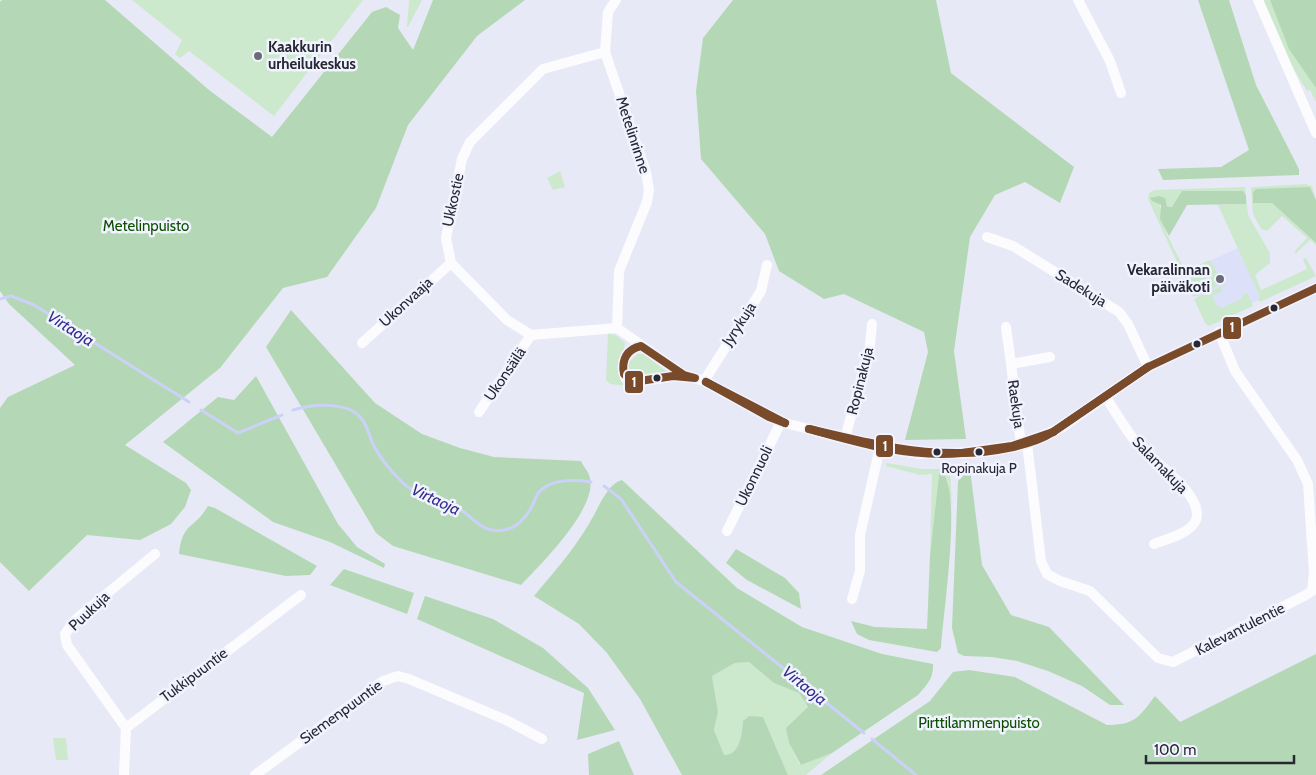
<svg xmlns="http://www.w3.org/2000/svg" width="1316" height="775" font-family="Cabin,sans-serif">
<style>
.built{fill:#dce0f9}
.green{fill:#cce9ce}
.forest{fill:#b4d8b5}
.lines{fill:none;stroke-linecap:round;stroke-linejoin:round}
.stream{stroke:#ccd1fa;stroke-width:3}
.minor{stroke:#fcfcfe;stroke-width:10}
.bus-1-casing{stroke:#f1f3ff;stroke-width:11}
.bus-1{stroke:#7a4b2a;stroke-width:8}
.poi-dot{fill:#6b6c77;stroke:#f1f3ff;stroke-width:2}
.bus-dot{fill:#272833;stroke:#f1f3ff;stroke-width:2}
.labels{text-anchor:middle;stroke-width:5;stroke-linejoin:round;paint-order:stroke}
.bus-label{font-size:14px;fill:#272833;stroke:#f1f3ff}
.poi-label{font-size:15px;font-weight:bold;fill:#272833;stroke:#f1f3ff;text-anchor:start}
.street-label{font-size:15px;fill:#272833;stroke:#f1f3ff}
.park-label{font-size:15px;fill:#0d4f00;stroke:#f1f3ff}
.water-label{font-size:16px;font-style:italic;fill:#322c8d;stroke:#f1f3ff}
.line-badge{stroke:#f1f3ff;stroke-width:2}
.badge-label{font-size:14px;text-anchor:middle;font-weight:bold;fill:#fff}
</style>
<rect width="100%" height="100%" fill="#e8e9f6"/>
<path class="built" d="M1238 248 1261 299 1209 323 1185 272Z"/>
<g class="green">
<path d="M132 0H363L274 116 189 51 180 58 175 54 182 40Z"/>
<path d="M409 0H422L408 27H407Z"/>
<path d="M1263 0H1316V102L1310 90 1307 91 1288 60Z"/>
<path d="M560 171 565 187 553 190 547 178Z"/>
<path d="M1305 184 1312 186 1316 200 1310 187 1253 203H1272L1316 243V245L1310 240 1296 253 1294 252 1307 238 1282 216 1267 231 1261 229 1253 214 1251 189 1253 187Z"/>
<path d="M1245 187 1248 215 1270 253V263L1255 275 1261 290 1307 269 1303 259 1306 258 1316 276 1260 302 1258 298 1260 297 1218 205 1245 204 1246 196 1172 207 1159 202 1165 230 1185 271 1210 260 1223 283 1193 297 1148 199 1149 193 1154 190Z"/>
<path d="M1226 284 1221 288 1223 291 1214 295 1212 293 1216 306 1219 305 1221 308 1243 298 1242 295 1247 293 1253 306 1209 326 1205 323 1194 299Z"/>
<path d="M608 333 617 336 625 343C623 359 609 373 628 385L627 386 610 384 606 380Z"/>
<path d="M638 354H644L667 372 634 375 627 366 630 361Z"/>
<path d="M887 463 921 469H950L952 508 948 481 939 474 930 555 932 474 920 475 886 466Z"/>
<path d="M749 661 774 683 799 693 808 708 789 743 800 765 832 753 806 775H788L763 717 743 722C742 733 740 756 724 756L714 730 718 712 712 676 735 663Z"/>
<path d="M53 738H66L68 760H56Z"/>
</g>
<g class="forest">
<path d="M2 0H105L209 90 272 137 372 12 386 7 400 15 398 28 413 50 433 0H525L477 36 408 125 376 208 327 277 283 288 220 368 125 445 186 483 191 490 185 507 171 524 140 540 87 535 29 591 0 562V408L8 397 75 365 9 304 0 291V2Z"/>
<path d="M733 0H936L951 73 1074 167 1060 203 1025 182 995 195 970 237 954 351 966 439 905 440 928 352 924 332 844 294 824 299 779 271 765 234 701 159 696 91 703 38Z"/>
<path d="M1198 0H1229L1256 85 1299 169V175L1163 180 1158 169 1221 167 1249 150Z"/>
<path d="M1270 0H1316V88L1289 49Z"/>
<path d="M1310 187 1316 200V243L1272 203H1253V192L1256 189Z"/>
<path d="M1182 191H1243L1246 196V204L1187 205 1169 236 1160 219 1161 205 1152 201 1150 198 1159 196 1165 198 1167 206 1172 207Z"/>
<path d="M291 310 375 403 422 434 460 448 494 457 581 461C583 466 589 472 590 478 597 509 541 564 521 585L393 546 376 533 266 347Z"/>
<path d="M256 376 338 524 357 547 385 564 384 568 330 542 273 522 163 442 218 397 234 400Z"/>
<path d="M970 469 982 565 1011 615 1049 627 1124 705H1110L1082 686 1048 671 1017 661 992 657 964 656 958 653 952 628 958 481Z"/>
<path d="M939 474 944 475C961 498 943 614 941 648L937 652 869 640 857 634 851 621 875 627 927 629 930 555Z"/>
<path d="M622 480 737 588 802 627 882 654 933 664C934 678 927 685 918 695L832 753 801 765 789 743 786 728 808 707 799 693 774 683 749 662 735 663 712 676 718 712 714 730 724 755C740 756 742 733 743 721L749 716 763 717 788 775H682L640 699 607 653 579 624 534 596C555 571 578 545 594 515 600 504 609 483 622 480Z"/>
<path d="M208 506 215 508 317 566 310 575 286 576 179 554C182 522 195 529 208 506Z"/>
<path d="M736 549 785 578 799 593 801 609 747 580 726 563Z"/>
<path d="M344 569 414 593 407 614 330 585Z"/>
<path d="M425 596 493 619 543 648 588 688 615 730 577 740 584 693 417 619Z"/>
<path d="M1316 654V775H821L930 701 953 672 969 670 1015 677 1107 725C1135 725 1139 717 1155 696L1180 722Z"/>
<path d="M619 741 634 775H589L588 754Z"/>
</g>
<g class="lines">
<g class="stream">
<path d="M0 299 11 296 34 305 189 402"/>
<path d="M201 410 238 433 282 415"/>
<path d="M293 410C312 404 347 401 361 418 368 426 369 437 374 446 380 458 392 472 402 482 416 497 443 497 460 509 469 515 478 526 488 529 509 535 524 523 533 504 535 500 537 493 540 491 553 478 575 480 591 482"/>
<path d="M604 486 621 499 676 582 864 733"/>
<path d="M872 739 916 775"/>
</g>
<g class="minor">
<path d="M616 0 608 12 605 52 646 172 649 190 647 202 619 271 617 328"/>
<path d="M1078 0 1110 61 1121 93"/>
<path d="M1258 0 1316 133"/>
<path d="M605 52 543 69 470 142 462 159 446 238 451 263 507 320 531 335 617 328 684 375 704 381 781 422 880 447 919 454 961 453 1021 444 1063 427 1148 367 1316 288"/>
<path d="M987 237 1013 246 1119 312 1128 324 1148 367"/>
<path d="M1006 327 1011 364"/>
<path d="M362 343 451 263"/>
<path d="M641 346 634 348C624 356 619 367 626 379L637 382 684 375"/>
<path d="M704 381 761 291 767 265"/>
<path d="M1105 396C1115 411 1124 427 1135 441 1149 459 1205 494 1196 520 1191 533 1167 539 1154 544"/>
<path d="M479 412 531 335"/>
<path d="M845 438 870 346 872 324"/>
<path d="M1027 443 1041 561 1047 574 1060 581 1090 591 1158 658 1173 662 1304 596 1312 591 1314 573 1308 484 1297 460 1235 371 1219 332"/>
<path d="M1021 444 1011 364 1050 357"/>
<path d="M727 531 781 422"/>
<path d="M852 599 860 571V535L880 447"/>
<path d="M126 728 67 645 65 634 76 619 155 554"/>
<path d="M124 775 126 728 301 595"/>
<path d="M255 775 383 681 398 676 409 679 506 720 542 739"/>
</g>
<defs>
<g id="bus-1">
<path d="M641 346 684 375 695 378 673 376 633 382 624 374C621 360 627 349 641 346Z"/>
<path d="M1148 367 1316 288"/>
<path d="M706 382 785 423"/>
<path d="M706 382 769 417 785 423"/>
<path d="M809 429C860 441 909 454 962 453"/>
<path d="M809 429C859 443 910 458 962 453"/>
<path d="M1053 432 1148 367"/>
<path d="M1053 432 1148 367"/>
<path d="M962 453 1012 446 1053 432"/>
<path d="M962 453C988 453 1032 446 1053 432"/>
</g>
</defs>
<use href="#bus-1" class="bus-1-casing"/>
<use href="#bus-1" class="bus-1"/>
</g>
<g class="poi-dot">
<circle cx="258" cy="56" r="5"/>
<circle cx="1220" cy="279" r="5"/>
</g>
<g class="bus-dot">
<circle cx="1274" cy="308" r="4.5"/>
<circle cx="1197" cy="344" r="4.5"/>
<circle cx="657" cy="378" r="4.5"/>
<circle cx="937" cy="452" r="4.5"/>
<circle cx="979" cy="452" r="4.5"/>
</g>
<g class="labels">
<g class="bus-label">
<text x="979" y="473">Ropinakuja P</text>
</g>
<g class="poi-label">
<text x="268" y="52">Kaakkurin<tspan x="268" dy="17">urheilukeskus</tspan></text>
<text x="1210" y="275" text-anchor="end">Vekaralinnan<tspan x="1210" dy="17">päiväkoti</tspan></text>
</g>
<g class="street-label">
<text transform="translate(633 135) rotate(72)" y="5">Metelinrinne</text>
<text transform="translate(453 200) rotate(-78)" y="5">Ukkostie</text>
<text transform="translate(1081 288) rotate(32)" y="5">Sadekuja</text>
<text transform="translate(406 302) rotate(-42)" y="5">Ukonvaaja</text>
<text transform="translate(739 324) rotate(-57)" y="5">Jyrykuja</text>
<text transform="translate(505 374) rotate(-56)" y="5">Ukonsäilä</text>
<text transform="translate(860 381) rotate(-76)" y="5">Ropinakuja</text>
<text transform="translate(1016 404) rotate(82)" y="5">Raekuja</text>
<text transform="translate(1160 465) rotate(46)" y="5">Salamakuja</text>
<text transform="translate(754 476) rotate(-64)" y="5">Ukonnuoli</text>
<text transform="translate(89 611) rotate(-43)" y="5">Puukuja</text>
<text transform="translate(1240 629) rotate(-27)" y="5">Kalevantulentie</text>
<text transform="translate(194 675) rotate(-37)" y="5">Tukkipuuntie</text>
<text transform="translate(341 712) rotate(-36)" y="5">Siemenpuuntie</text>
</g>
<g class="park-label">
<text x="146" y="231">Metelinpuisto</text>
<text x="979" y="728">Pirttilammenpuisto</text>
</g>
<g class="water-label">
<text transform="translate(71 328) rotate(32)" y="6">Virtaoja</text>
<text transform="translate(436 499) rotate(25)" y="6">Virtaoja</text>
<text transform="translate(805 685) rotate(39)" y="6">Virtaoja</text>
</g>
</g>
<g class="line-badge">
<rect x="1222" y="316" width="20" height="24" rx="5" fill="#7a4b2a"/>
<rect x="624" y="370" width="20" height="24" rx="5" fill="#7a4b2a"/>
<rect x="875" y="434" width="19" height="24" rx="5" fill="#7a4b2a"/>
</g>
<g class="badge-label">
<text x="1232" y="332">1</text>
<text x="634" y="387">1</text>
<text x="885" y="451">1</text>
</g>
<path d="M1146 755v8h148v-8" fill="none" stroke="#272833" stroke-width="2.5"/>
<text x="1154" y="755" font-size="15" fill="#272833" stroke="#f1f3ff" stroke-width="4" paint-order="stroke">100 m</text>
</svg>
